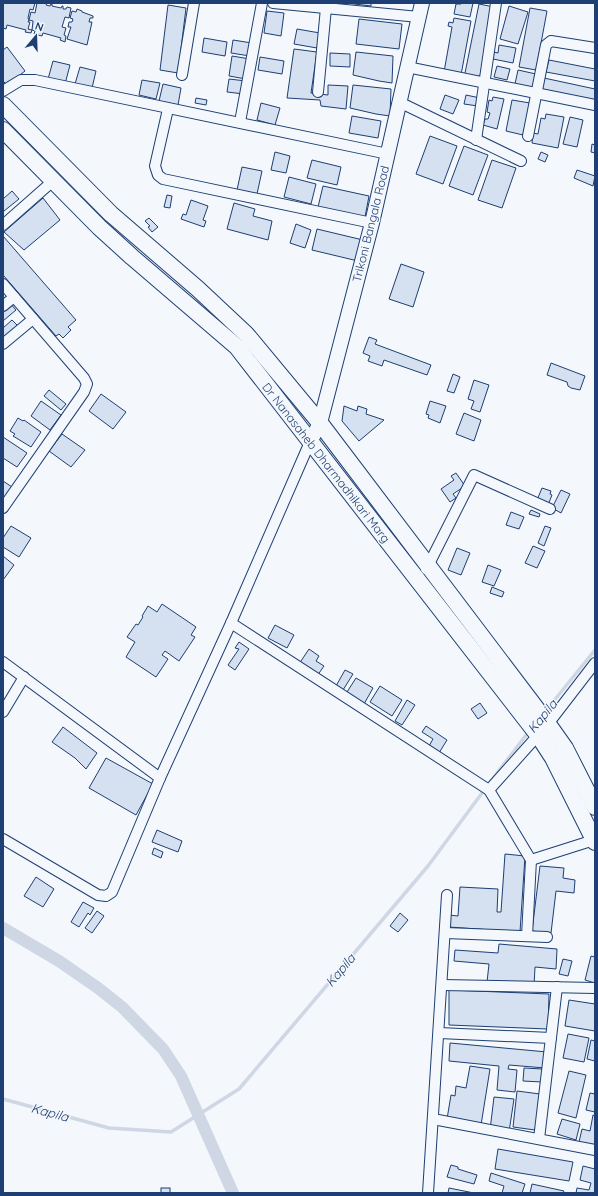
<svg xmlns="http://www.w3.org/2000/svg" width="598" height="1196" font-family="Quicksand,sans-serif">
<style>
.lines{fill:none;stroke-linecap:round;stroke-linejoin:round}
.stream{stroke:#cfd7e4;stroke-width:3.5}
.canal{stroke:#cfd7e4;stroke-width:12}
.building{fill:#d5e0f0;stroke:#1d3f73}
.street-casing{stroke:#1d3f73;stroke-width:12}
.secondary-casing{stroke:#1d3f73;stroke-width:16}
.primary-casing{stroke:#1d3f73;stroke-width:18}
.street{stroke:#f4f7fb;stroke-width:10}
.secondary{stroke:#f4f7fb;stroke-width:14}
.primary{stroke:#f4f7fb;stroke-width:16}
.labels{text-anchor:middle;stroke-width:3;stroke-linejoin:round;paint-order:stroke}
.street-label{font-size:12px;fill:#1d3f73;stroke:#f4f7fb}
.water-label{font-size:13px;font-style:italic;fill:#1d3f73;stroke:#f4f7fb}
</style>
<rect width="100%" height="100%" fill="#f4f7fb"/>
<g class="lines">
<g class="stream">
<path d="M544 713 595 650"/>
<path d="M491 781 530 730"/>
<path d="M3 1099 109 1128 171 1132 239 1089 428 866 485 789"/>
</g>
<path class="canal" d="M3 928 59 961 98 988 122 1007 163 1049 181 1076 233 1193"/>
</g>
<g class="building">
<path d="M3 3H35L33 10 30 9 28 18 29 20 28 22H30L28 29 32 30 31 33 25 32 26 30 7 25 6 29 3 28Z"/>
<path d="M37 3H47L46 5 50 6 51 4H52V6L61 8 62 6H63V9H66L67 7 71 8 69 18 65 17 62 27 66 28 64 35 66 36 65 42 60 40 61 38 43 33 42 36 34 34 35 31 32 30 33 21 29 20 31 12 35 13Z"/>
<path d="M346 3H371V6Z"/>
<path d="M461 3H473L470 17 454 14 456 4H461Z"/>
<path d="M479 4 494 7 479 81 464 78Z"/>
<path d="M168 5 186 8 178 73 160 70Z"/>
<path d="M509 6 528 12 518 44 500 39Z"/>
<path d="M530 8 547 11 536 70 519 67Z"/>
<path d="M77 9 82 11V12L93 16V18H90L89 22H92L87 45 67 39 71 27H68L69 22H72L73 19 70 18 72 11 76 12Z"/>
<path d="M267 11 284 13 281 36 264 33Z"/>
<path d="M454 18 471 21 461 75 444 72 452 27 448 26 449 22 453 23Z"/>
<path d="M359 19 402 24 399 49 356 44Z"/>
<path d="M297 29 320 33 317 48 294 44Z"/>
<path d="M204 38 227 42 225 56 202 52Z"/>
<path d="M233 40 252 43 250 56 231 53Z"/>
<path d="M499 45 516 48 513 63 493 59 494 52 498 53Z"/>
<path d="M7 47 25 71 7 85 3 81V50Z"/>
<path d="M294 49 317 52 311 93 328 95V85L348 86 346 109 321 106 320 100 287 98Z"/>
<path d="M356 52 393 56 392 83 379 81 353 75Z"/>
<path d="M330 53 350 54V67L330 66Z"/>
<path d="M232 56 250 59 246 79 229 76Z"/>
<path d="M260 57 284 61 282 74 258 70Z"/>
<path d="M549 60 595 69V81L546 72Z"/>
<path d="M53 61 70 65 65 84 48 79Z"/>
<path d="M497 66 510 69 507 80 494 77Z"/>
<path d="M80 67 96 71 92 88 75 84Z"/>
<path d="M518 70 536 74 533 88 515 84Z"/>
<path d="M544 78 595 89V102L541 92Z"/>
<path d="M229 79 246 81 244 94 227 92Z"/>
<path d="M142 80 160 83 156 99 139 95Z"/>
<path d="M163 84 181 88 178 105 159 101Z"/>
<path d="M353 85 391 89 390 116 376 114 350 108Z"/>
<path d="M445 95 459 100 453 114 440 109Z"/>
<path d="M466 95 480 98 478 106 464 104Z"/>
<path d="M493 97 504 99 497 129 483 125 485 119H488L490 113 487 112 489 100 492 101Z"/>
<path d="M196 98 207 100 206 105 195 103Z"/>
<path d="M512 100 530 103 523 135 506 131Z"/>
<path d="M261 103 280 108 275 125 257 120Z"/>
<path d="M546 114 564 117 558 148 532 143 533 133 538 134 541 118 545 119Z"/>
<path d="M352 116 381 121 378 138 349 133Z"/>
<path d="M570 117 583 120 577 147 563 144Z"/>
<path d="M430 136 457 146 443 184 416 174Z"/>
<path d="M592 144 595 145V153L591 152Z"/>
<path d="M464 146 488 155 473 195 449 186Z"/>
<path d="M275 152 290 156 286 173 271 170Z"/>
<path d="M541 152 548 155 545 162 538 159Z"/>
<path d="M312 160 341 167 337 185 307 178Z"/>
<path d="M492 160 516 168 502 208 478 200Z"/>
<path d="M242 167 262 171 257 194 237 190Z"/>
<path d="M577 170 595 176 593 186 574 178Z"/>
<path d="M289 177 316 184 311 204 284 197Z"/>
<path d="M323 186 369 196 365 217 318 207Z"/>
<path d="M12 191 19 199 4 211 3 210V199Z"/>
<path d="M167 195 172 196 170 208 164 207Z"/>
<path d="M43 198 60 220 24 250 4 232Z"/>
<path d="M191 200 208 206 203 220 206 221 204 227 181 219 183 214 186 215Z"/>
<path d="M234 203 255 209 253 216 272 221 268 240 227 229Z"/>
<path d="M149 218 158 227 152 232 148 227 150 226 145 221Z"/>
<path d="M296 224 311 230 305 248 290 243Z"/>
<path d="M317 229 363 240 358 261 312 250Z"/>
<path d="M3 236 76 320 68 327 71 330 63 338 59 334 56 336 3 275Z"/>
<path d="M401 264 424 272 413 307 389 299Z"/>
<path d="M10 303 16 310 3 321V309Z"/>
<path d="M12 320 19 327 5 339 3 337V328Z"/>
<path d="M369 337 377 340 375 344 431 365 427 375 384 360 382 366 368 361 370 356 363 353Z"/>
<path d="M551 363 585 376 580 390 571 388 568 386 567 382 547 375Z"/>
<path d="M453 374 460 377 454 393 447 391Z"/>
<path d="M474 380 489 385 480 412 471 409 474 401 468 399Z"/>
<path d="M49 390 66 404 61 410 44 396Z"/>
<path d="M101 394 126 412 113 429 89 411Z"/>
<path d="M41 401 61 415 50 430 31 416Z"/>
<path d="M430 401 446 406 440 423 428 418 429 415 426 414Z"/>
<path d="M344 406 357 411 358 406 367 409 366 414 384 420 359 441 342 421Z"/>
<path d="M464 413 481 420 474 441 456 434Z"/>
<path d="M18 418 23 421 24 420 41 432 31 447 13 436 15 434 10 431Z"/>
<path d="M62 434 85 450 71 467 49 451Z"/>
<path d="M3 437 27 453 17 467 3 458Z"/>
<path d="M456 473 465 486 453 494 456 498 450 502 441 489 454 480 451 476Z"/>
<path d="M3 481 12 487 5 497 3 495Z"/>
<path d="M542 488 551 491 550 494 552 495 548 505 537 500Z"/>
<path d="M561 490 570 494 561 513 552 508Z"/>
<path d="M531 510 540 514 539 517 529 514Z"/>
<path d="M511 512 524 517 519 529 506 525Z"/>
<path d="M11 526 31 538 19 557 3 547V538Z"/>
<path d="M545 526 551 528 544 546 538 543Z"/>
<path d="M533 546 545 551 537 568 525 563Z"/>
<path d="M457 548 470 553 461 575 448 570Z"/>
<path d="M3 556 14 565 3 580Z"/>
<path d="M488 565 501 570 494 586 482 582Z"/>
<path d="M492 587 504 592 502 597 490 593Z"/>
<path d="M162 604 196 627 191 635 195 637 179 661 165 651 162 655 168 659 156 677 126 657 135 642 127 637 136 624 138 625 143 617 142 616 148 606 157 612Z"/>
<path d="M275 625 294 635 287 648 268 638Z"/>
<path d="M239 642 249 649 235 670 228 665 239 649 235 648Z"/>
<path d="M309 649 319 656 316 661 324 666 317 676 299 664Z"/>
<path d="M345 670 353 674 343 690 336 686Z"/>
<path d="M356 678 373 688 364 704 347 692Z"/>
<path d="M380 686 402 700 392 716 370 702Z"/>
<path d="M407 700 415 705 402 725 395 721Z"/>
<path d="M480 703 487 713 478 719 471 709Z"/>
<path d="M426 726 447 740 439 753 429 746 433 739 422 732Z"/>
<path d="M63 727 97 753 86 769 75 758 52 742Z"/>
<path d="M106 758 153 784 136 815 89 788Z"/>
<path d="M157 830 182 841 178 852 152 842Z"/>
<path d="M154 848 163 852 161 858 152 854Z"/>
<path d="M505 854 525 856 520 932 449 927V915L458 916 460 887 498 889 497 912H501Z"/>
<path d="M540 866 564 868 563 878 575 880 574 893 556 891 551 933 532 931Z"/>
<path d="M36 877 54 889 43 907 24 896Z"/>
<path d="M83 902 94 908 90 915 88 913 79 927 71 922Z"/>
<path d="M97 911 104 916 92 933 85 928Z"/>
<path d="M400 913 408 920 398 932 390 926Z"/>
<path d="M499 944 557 949 556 969 535 967 534 986 487 982 489 964 454 961 455 950 498 953Z"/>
<path d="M591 956 595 957V983L585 980Z"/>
<path d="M563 959 572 961 568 976 559 974Z"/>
<path d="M449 990 549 994 548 1029 449 1025Z"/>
<path d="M569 1000 595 1004V1031L565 1026Z"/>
<path d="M568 1034 589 1038 584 1062 563 1058Z"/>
<path d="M591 1040 595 1041V1061L587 1059Z"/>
<path d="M450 1043 547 1052 545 1068 509 1065 508 1069 517 1070 515 1092 497 1090 499 1066 449 1061Z"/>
<path d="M470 1066 490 1069 481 1125 447 1119 451 1095 455 1096 456 1086 466 1088Z"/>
<path d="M524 1068 543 1069 542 1082 523 1081Z"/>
<path d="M569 1071 586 1075 576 1118 558 1113Z"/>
<path d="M517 1091 540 1094 535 1130 513 1127Z"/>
<path d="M590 1093 595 1094V1112L586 1110Z"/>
<path d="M494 1097 514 1099 509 1132 490 1130Z"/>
<path d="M593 1115 595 1116V1146L579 1142 582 1129 590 1131Z"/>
<path d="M562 1119 580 1124 576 1140 557 1134Z"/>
<path d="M498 1149 573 1162 569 1181 495 1169Z"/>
<path d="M451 1165 458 1167V1169L477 1175 474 1184 447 1177Z"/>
<path d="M583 1166 595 1169V1193H576L577 1188 589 1190 591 1183 580 1180Z"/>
<path d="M491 1173 525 1184 522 1193H502L504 1186 489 1181Z"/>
<path d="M532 1184 564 1191 563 1193H530Z"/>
<rect x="161" y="1188" width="9" height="5"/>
<path d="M449 1188 474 1193H448Z"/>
</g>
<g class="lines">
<defs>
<g id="street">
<path d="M273 3 419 17"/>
<path d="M407 67 595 105"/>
<path d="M182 75 194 3"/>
<path d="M3 91 21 80H35L388 154"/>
<path d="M318 92 326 8"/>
<path d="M399 102 521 161"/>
<path d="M168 109 155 166 158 175 163 179 372 223"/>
<path d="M240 122 262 3"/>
<path d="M528 136 546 45 551 41 595 48"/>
<path d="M476 140 496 3"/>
<path d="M3 225 53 181"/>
<path d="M3 284 84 378 87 384 84 392 3 508"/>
<path d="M3 306 14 297"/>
<path d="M3 344 33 319"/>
<path d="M426 569 428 566 474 475 550 509"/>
<path d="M231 623 489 790 531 860 527 936"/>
<path d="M3 662 160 778 231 623 310 442"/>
<path d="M3 712 24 677"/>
<path d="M489 790 548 724 595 663"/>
<path d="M3 839 98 895 106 896 112 892 160 778"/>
<path d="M531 860 594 840"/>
<path d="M445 933 547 937"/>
<path d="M442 985 595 988"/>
<path d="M439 1033 551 1038"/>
<path d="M433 1119 595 1150"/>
<path d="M539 1139 557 987"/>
<path d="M428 1193 447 895"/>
</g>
<path id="secondary" d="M310 442 320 423 372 223 422 3"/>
<g id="primary">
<path d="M3 105 111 214 198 289 246 334 320 423 548 724 565 748 595 807"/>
<path d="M3 130 99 227 132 257 237 347 538 735 553 758 595 842"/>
</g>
</defs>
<use href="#street" class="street-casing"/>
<use href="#secondary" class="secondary-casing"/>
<use href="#primary" class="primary-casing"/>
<use href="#street" class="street"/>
<use href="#secondary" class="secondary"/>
<use href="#primary" class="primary"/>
</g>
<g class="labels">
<g class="street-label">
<text transform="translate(371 224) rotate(-76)" y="4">Trikoni Bangala Road</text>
<text transform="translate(326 463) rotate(52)" y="4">Dr Nanasaheb Dharmadhikari Marg</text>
</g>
<g class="water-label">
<text transform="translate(542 716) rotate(-51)" y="5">Kapila</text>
<text transform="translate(340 970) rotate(-50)" y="5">Kapila</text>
<text transform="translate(50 1112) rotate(15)" y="5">Kapila</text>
</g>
</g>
<rect width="598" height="1196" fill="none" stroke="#1d3f73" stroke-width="8"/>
<g transform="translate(36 36) rotate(19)" stroke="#f4f7fb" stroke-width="3" paint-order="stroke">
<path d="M0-3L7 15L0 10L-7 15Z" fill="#1d3f73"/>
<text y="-6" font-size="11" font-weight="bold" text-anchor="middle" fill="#1d3f73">N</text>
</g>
</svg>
